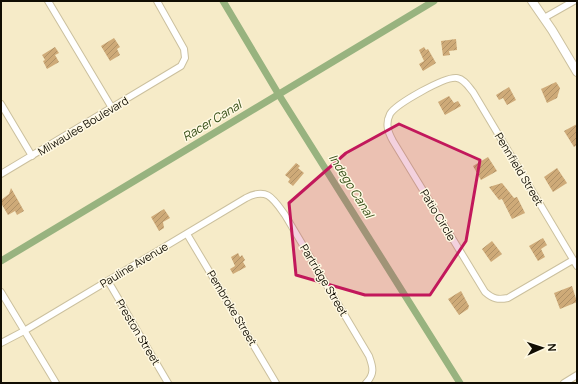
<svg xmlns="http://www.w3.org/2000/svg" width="578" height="384" font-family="Manrope,sans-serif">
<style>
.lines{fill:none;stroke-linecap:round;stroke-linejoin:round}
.canal{stroke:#98b37f;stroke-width:7}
.building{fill:url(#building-hatch)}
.minor-casing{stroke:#cbc09e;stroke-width:8}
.tertiary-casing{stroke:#cbc09e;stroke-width:10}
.minor{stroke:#fff;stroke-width:6}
.tertiary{stroke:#fff;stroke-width:8}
.marked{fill:#c2185b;fill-opacity:0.2;stroke:#c2185b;stroke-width:3;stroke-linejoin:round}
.labels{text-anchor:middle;stroke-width:3;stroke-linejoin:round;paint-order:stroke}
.street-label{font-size:11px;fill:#110d03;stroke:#fff9e3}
.water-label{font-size:12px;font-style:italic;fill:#334c14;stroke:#fff9e3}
</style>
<defs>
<pattern id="building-hatch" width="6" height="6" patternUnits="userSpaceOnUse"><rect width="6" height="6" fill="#ceaa78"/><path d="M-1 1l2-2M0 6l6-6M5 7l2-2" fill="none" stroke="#b09166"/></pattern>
</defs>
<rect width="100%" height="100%" fill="#f6ebc8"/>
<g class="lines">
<g class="canal">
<path d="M223 1 279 95 460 383"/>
<path d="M1 261 434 1"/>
</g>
</g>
<g class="building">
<path d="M114 38 120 47 117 49 120 55 110 61 101 46Z"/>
<path d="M456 39 457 50 449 51 450 55 443 56 441 41Z"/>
<path d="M55 47 59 53 55 55 59 62 47 69 43 61 45 60 42 55Z"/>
<path d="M424 47 426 50 428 49 436 63 423 71 419 64 424 61 419 50Z"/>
<path d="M556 82 560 88 557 98 547 103 541 89Z"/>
<path d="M509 87 516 100 507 105 503 98 499 100 496 95Z"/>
<path d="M449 96 454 103 458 101 461 106 445 115 438 102Z"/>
<path d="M577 124V145L574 147 564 131Z"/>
<path d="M488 157 497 171 481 180 473 166Z"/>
<path d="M296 163 300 166 298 168 304 173 293 186 288 182 290 179 285 175Z"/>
<path d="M557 168 567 183 553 192 544 177Z"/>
<path d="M502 183 514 198 517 197 525 213 512 219 502 199 499 200 489 187Z"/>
<path d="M11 188 24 211 17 215 15 211 8 215 1 203V200L9 194Z"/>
<path d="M164 209 170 218 163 222 164 228 159 231 151 217Z"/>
<path d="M543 238 547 245 541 249 545 257 538 261 529 246Z"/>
<path d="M492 241 502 254 491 262 482 249Z"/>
<path d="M238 253 240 257 242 255 245 260 243 262 246 267 233 274 230 269 235 266 231 257Z"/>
<path d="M572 286 577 302 560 309 554 293Z"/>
<path d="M461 291 469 306 468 309 459 315 448 299Z"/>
</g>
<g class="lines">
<defs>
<g id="minor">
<path d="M48 1 112 108"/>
<path d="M544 18 574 1"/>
<path d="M1 104 32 156"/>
<path d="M1 174 181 66 185 58 184 49 157 1"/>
<path d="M187 234 276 383"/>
<path d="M573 260 508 298C498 300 493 299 485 292L393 141C388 132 385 124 390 114 396 104 445 76 457 78 464 79 468 86 473 92L577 266"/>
<path d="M108 281 168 383"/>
<path d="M1 292 56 383"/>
<path d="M1 343 24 331 246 198C267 187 273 198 285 215L369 356C373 367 375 374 366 383"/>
<path d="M564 383 577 375"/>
</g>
<path id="tertiary" d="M532 1 552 30 577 72"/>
</defs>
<use href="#minor" class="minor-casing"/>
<use href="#tertiary" class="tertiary-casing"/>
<use href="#minor" class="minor"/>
<use href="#tertiary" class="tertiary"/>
</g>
<path class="marked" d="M399 124 480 160 466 241 430 295H365L296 275 289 203 346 153Z"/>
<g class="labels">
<g class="street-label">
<text transform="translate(83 126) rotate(-31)" y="4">Milwaulee Boulevard</text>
<text transform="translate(519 169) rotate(59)" y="4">Pennfield Street</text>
<text transform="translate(438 215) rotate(59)" y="4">Patio Circle</text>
<text transform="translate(134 265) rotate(-31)" y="4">Pauline Avenue</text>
<text transform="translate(324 280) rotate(59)" y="4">Partridge Street</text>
<text transform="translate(232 308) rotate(59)" y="4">Pembroke Street</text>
<text transform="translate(138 332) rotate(59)" y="4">Preston Street</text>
</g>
<g class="water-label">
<text transform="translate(212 121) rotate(-31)" y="4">Racer Canal</text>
<text transform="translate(351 186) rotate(58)" y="4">Indego Canal</text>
</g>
</g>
<rect width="578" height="384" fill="none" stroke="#110d03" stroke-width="4"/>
<g transform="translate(542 348) rotate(87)" stroke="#fff9e3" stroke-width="3" paint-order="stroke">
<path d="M0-3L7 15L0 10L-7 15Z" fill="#110d03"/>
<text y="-6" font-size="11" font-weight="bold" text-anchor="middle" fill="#110d03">N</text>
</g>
</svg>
